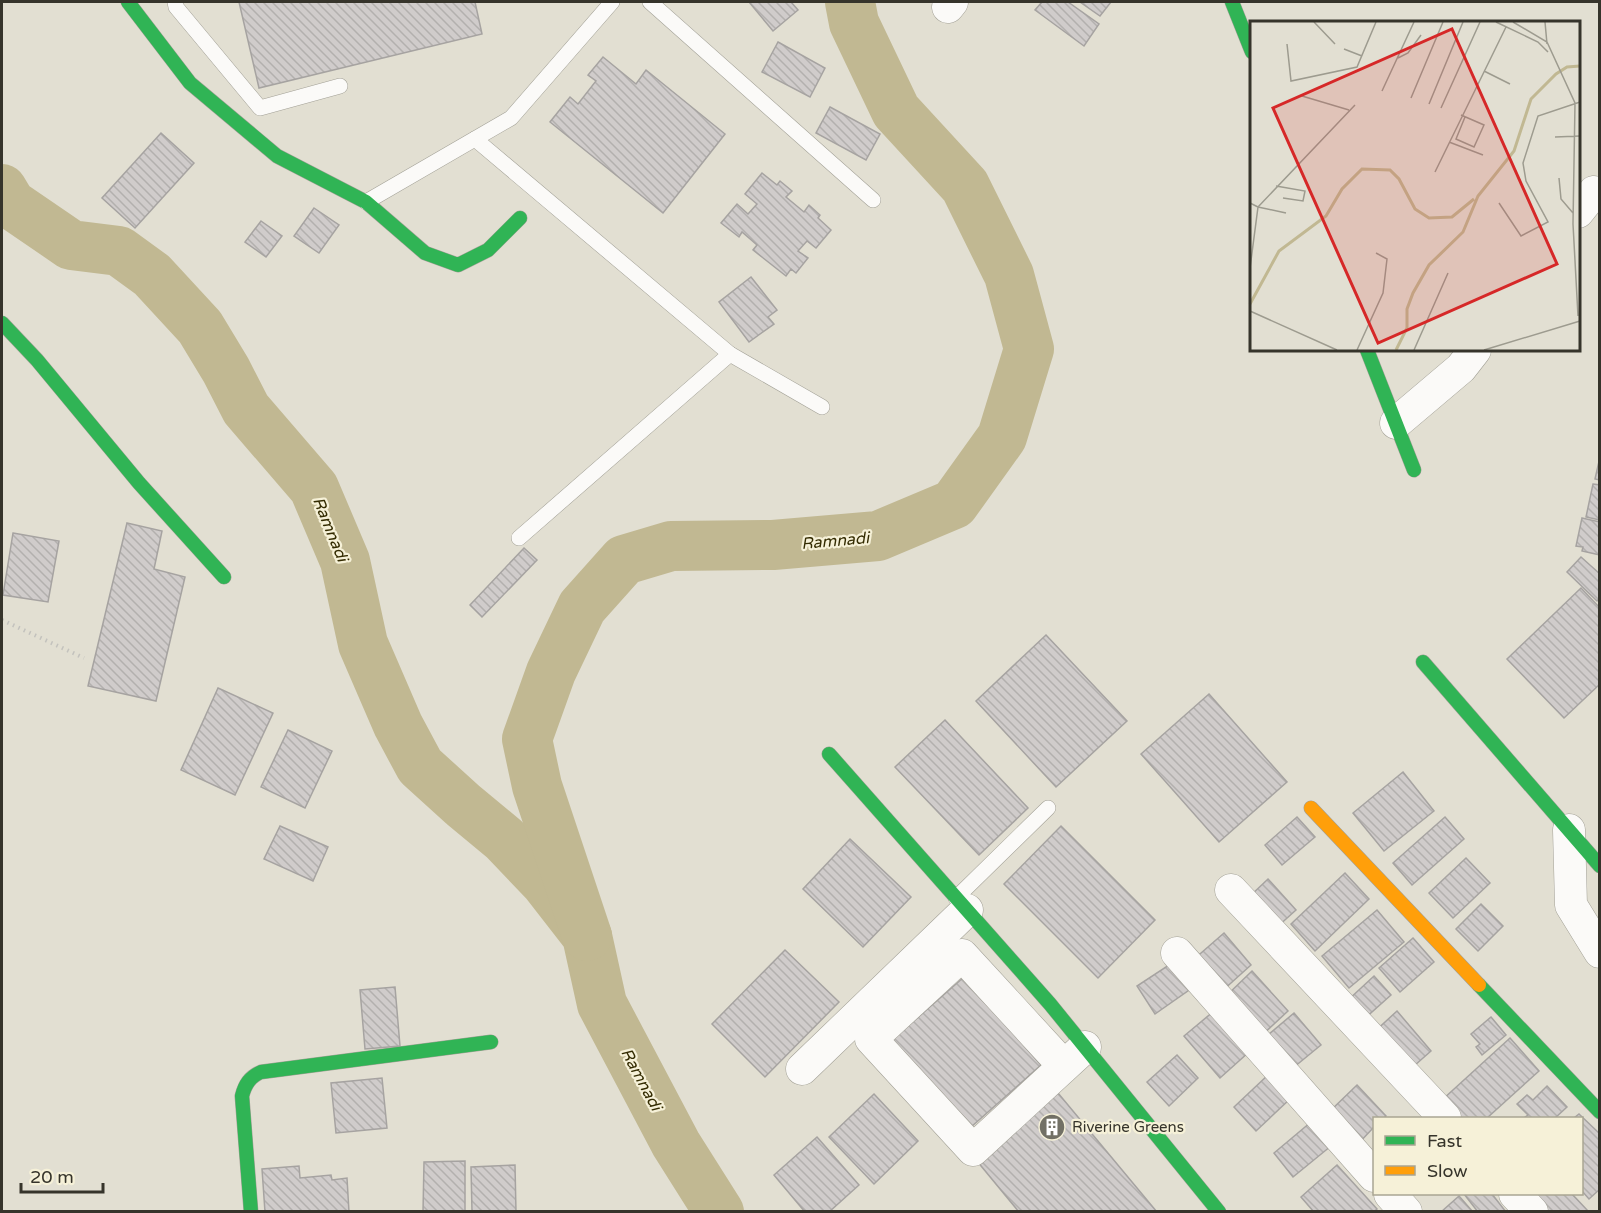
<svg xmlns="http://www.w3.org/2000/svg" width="1601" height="1213" font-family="'Varela Round',sans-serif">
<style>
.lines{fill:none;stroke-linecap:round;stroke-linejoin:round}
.river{stroke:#c1b892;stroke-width:50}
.building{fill:url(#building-back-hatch);stroke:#a6a3a1;stroke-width:1.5}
.lane-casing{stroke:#a2a096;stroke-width:16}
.street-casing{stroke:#a2a096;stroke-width:33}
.fast-casing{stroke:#a2a096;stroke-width:15}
.slow-casing{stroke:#a2a096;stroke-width:15}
.path{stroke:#c3c2bd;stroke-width:4;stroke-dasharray:1.5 4.5;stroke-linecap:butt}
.lane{stroke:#fbfaf8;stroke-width:15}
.street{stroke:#fbfaf8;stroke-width:32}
.fast{stroke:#30b455;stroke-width:14}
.slow{stroke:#ff9f0a;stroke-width:14}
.labels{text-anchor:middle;stroke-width:4.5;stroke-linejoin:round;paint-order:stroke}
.poi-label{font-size:15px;fill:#36342b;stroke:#f6f1d8;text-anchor:start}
.water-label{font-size:16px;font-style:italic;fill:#332b01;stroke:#f6f1d8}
.inset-river{fill:none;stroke:#c1b892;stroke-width:3}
.inset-road{fill:none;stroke:#9d9b8f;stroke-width:1.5}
.view{fill:#d62828;fill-opacity:0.15;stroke:#d62828;stroke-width:3}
.inset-edge{fill:none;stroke:#36342b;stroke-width:3}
</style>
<defs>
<pattern id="building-back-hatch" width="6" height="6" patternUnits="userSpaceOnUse" patternTransform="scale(1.5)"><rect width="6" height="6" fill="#d0cccb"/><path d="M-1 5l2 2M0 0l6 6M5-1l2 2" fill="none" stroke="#b3b0ae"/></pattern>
</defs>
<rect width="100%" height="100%" fill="#e2dfd2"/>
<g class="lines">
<g class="river">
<path d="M2 189 11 204 71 245 119 251 152 275 200 327 226 370 246 409 314 488 345 561 363 644 398 725 420 766 463 805 504 839 545 882 587 936 602 1004 676 1144 719 1212"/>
<path d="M587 936 537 786 527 739 551 672 582 607 624 560 671 546 773 545 878 536 954 504 1002 437 1029 349 1009 275 965 186 896 111 854 23 850 2"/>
</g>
</g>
<g class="building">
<path d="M239 2H475L482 34 259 88Z"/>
<path d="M749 2H791L798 10 773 31Z"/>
<path d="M1042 2H1068L1099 24 1084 46 1035 10Z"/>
<path d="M1080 2H1111L1100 16Z"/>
<path d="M778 42 825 68 810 97 762 72Z"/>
<path d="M603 57 636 84 646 70 725 134 663 213 550 122 570 97 578 104 596 81 588 75Z"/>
<path d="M830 107 880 134 866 160 816 133Z"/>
<path d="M161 133 194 163 135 228 102 198Z"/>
<path d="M762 173 777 185 780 181 792 191 786 197 804 212 809 205 820 215 818 218 831 230 816 248 807 241 798 251 808 258 796 273 791 269 786 276 753 250 757 245 742 232 739 237 721 223 737 204 748 214 757 204 745 194Z"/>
<path d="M314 208 339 225 319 253 294 236Z"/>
<path d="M261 221 282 236 266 257 245 242Z"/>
<path d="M751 277 777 310 768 317 774 324 749 342 719 302Z"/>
<path d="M1600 457V480L1595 479Z"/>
<path d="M1593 484 1600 485V520L1586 517Z"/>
<path d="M1582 518 1600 522V555L1582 551 1583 547 1576 546Z"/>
<path d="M127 523 162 531 154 569 185 577 156 701 88 686Z"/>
<path d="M13 533 59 541 48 602 3 595Z"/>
<path d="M524 548 537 560 482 617 470 605Z"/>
<path d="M1581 557 1600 574V598L1597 601 1567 572Z"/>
<path d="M1581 588 1600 608V684L1564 718 1507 659Z"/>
<path d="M1046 635 1127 721 1056 787 976 701Z"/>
<path d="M218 688 273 713 235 795 181 770Z"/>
<path d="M1209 694 1287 782 1219 842 1141 754Z"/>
<path d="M945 720 1028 808 979 855 895 767Z"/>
<path d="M288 730 332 751 305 808 261 787Z"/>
<path d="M1403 772 1434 811 1384 851 1353 813Z"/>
<path d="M1297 817 1315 837 1282 865 1265 845Z"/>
<path d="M1445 817 1464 839 1412 885 1393 863Z"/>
<path d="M280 826 328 847 313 881 264 859Z"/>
<path d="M1061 826 1155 920 1098 978 1004 884Z"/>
<path d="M850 839 911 897 863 947 803 889Z"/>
<path d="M1466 858 1490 883 1453 918 1429 893Z"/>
<path d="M1345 873 1369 899 1315 951 1291 924Z"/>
<path d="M1268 879 1296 910 1276 928 1249 897Z"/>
<path d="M1481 904 1503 926 1478 951 1456 929Z"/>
<path d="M1377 910 1404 942 1349 988 1322 956Z"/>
<path d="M1224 933 1251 965 1221 992 1193 960Z"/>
<path d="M1413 938 1434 962 1400 992 1379 968Z"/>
<path d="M785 950 839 1002 765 1077 712 1024Z"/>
<path d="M1175 961 1192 988 1155 1014 1137 986Z"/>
<path d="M1252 971 1288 1011 1260 1037 1224 998Z"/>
<path d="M1374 976 1391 995 1363 1020 1347 1001Z"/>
<path d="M964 977 1041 1065 962 1135 884 1047Z"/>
<path d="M395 987 400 1046 365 1049 360 990Z"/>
<path d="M1214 1011 1249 1052 1220 1078 1184 1036Z"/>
<path d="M1397 1011 1431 1051 1406 1073 1372 1034Z"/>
<path d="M1294 1013 1321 1045 1288 1072 1262 1040Z"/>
<path d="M1491 1017 1506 1035 1482 1055 1476 1047 1480 1044 1471 1034Z"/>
<path d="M1510 1038 1539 1071 1487 1118H1459L1442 1100Z"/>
<path d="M1177 1055 1198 1078 1169 1106 1147 1082Z"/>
<path d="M1269 1074 1291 1098 1256 1131 1234 1107Z"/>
<path d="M382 1078 387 1128 336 1133 331 1083Z"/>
<path d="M1357 1085 1386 1116 1384 1118H1374V1127L1358 1144 1328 1113Z"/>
<path d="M1547 1086 1567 1107 1555 1118H1524L1528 1115 1517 1104 1527 1095 1533 1100Z"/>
<path d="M1058 1093 1157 1212H1019L977 1161Z"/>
<path d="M874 1094 918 1141 874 1184 829 1137Z"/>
<path d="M1579 1114 1600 1134V1189L1589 1199 1582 1191V1118H1574Z"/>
<path d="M1311 1122 1331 1146 1293 1177 1274 1153Z"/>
<path d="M817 1137 859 1185 829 1212H805L774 1175Z"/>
<path d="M465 1161V1212H423L424 1162Z"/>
<path d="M515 1165 516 1212H472L471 1167Z"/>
<path d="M1337 1165 1377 1209 1374 1212H1314L1301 1197Z"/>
<path d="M299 1166 300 1178 331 1175 332 1180 347 1178 349 1212H265L262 1169Z"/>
<path d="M1464 1194H1492L1506 1212H1478Z"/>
<path d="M1526 1194H1572L1588 1211 1539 1212Z"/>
<path d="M1459 1196 1473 1212H1441Z"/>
</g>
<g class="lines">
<defs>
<g id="lane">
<path d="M175 2 176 7 260 108 340 86"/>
<path d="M650 2 873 200"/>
<path d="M475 139 730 354 822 407"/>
<path d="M366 202 511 118 612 2"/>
<path d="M519 538 730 354"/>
<path d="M956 898 1048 808"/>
</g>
<g id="street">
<path d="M948 7 952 2"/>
<path d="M1578 212 1594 192"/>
<path d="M1396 423 1461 368 1475 350"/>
<path d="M1569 830 1571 905 1600 952"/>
<path d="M1231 890 1445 1118"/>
<path d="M1177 953 1374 1176"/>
<path d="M1064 1066 962 955 871 1039 973 1150 1085 1047"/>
<path d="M802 1069 967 910"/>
<path d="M1390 1194 1406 1212"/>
<path d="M1515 1194 1532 1212"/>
</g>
<g id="fast">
<path d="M128 2 190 83 277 156 366 202 425 253 458 265 488 250 520 218"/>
<path d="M1232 2 1252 52"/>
<path d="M2 323 37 360 139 483 224 577"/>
<path d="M1367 350 1414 470"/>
<path d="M1423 662 1600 866"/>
<path d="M829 754 1050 1004 1219 1212"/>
<path d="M1479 985 1600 1112"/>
<path d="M251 1212 242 1096C245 1084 250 1077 261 1072L491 1042"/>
</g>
<path id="slow" d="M1311 808 1479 985"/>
</defs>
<use href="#lane" class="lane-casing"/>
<use href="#street" class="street-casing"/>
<use href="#fast" class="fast-casing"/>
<use href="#slow" class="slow-casing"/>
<path class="path" d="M2 620 84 658"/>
<use href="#lane" class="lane"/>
<use href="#street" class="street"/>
<use href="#fast" class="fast"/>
<use href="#slow" class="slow"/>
</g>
<defs>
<symbol id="building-disc" viewBox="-11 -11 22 22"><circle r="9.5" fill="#727065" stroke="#f6f1d8"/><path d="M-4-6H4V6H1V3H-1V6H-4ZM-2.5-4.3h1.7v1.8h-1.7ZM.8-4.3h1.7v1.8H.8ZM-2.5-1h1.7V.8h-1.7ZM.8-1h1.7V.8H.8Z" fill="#fff"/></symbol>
</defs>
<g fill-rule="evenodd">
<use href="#building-disc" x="1037" y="1112" width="30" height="30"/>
</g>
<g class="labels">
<g class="poi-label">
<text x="1072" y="1132">Riverine Greens</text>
</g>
<g class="water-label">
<text transform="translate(331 529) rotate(68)" y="6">Ramnadi</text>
<text transform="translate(835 540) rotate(-5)" y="6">Ramnadi</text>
<text transform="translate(642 1079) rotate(62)" y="6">Ramnadi</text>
</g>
</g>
<g transform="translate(1250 21)">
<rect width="330" height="330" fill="#e2dfd2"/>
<path class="inset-river" d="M0 283 29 230 76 195 92 168 112 148 140 149 149 158 165 188 179 197 202 196 224 178M146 329 157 307V288L163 272 179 244 213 211 228 175 264 130 281 78 306 53 317 46 330 45"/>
<path class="inset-road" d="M64 1 85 23M246 1 288 21 298 31M263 1 297 21 325 82 323 203 328 295M295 1 297 23M37 23 41 60 107 46 126 1M94 28 112 35M148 37 158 32 171 14M234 50 260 63M132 70 164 1M52 75 99 89M161 77 193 1M179 83 213 1M191 87 230 1M211 94 234 104 224 126 206 118 215 96M305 116 330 115M199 121 233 134M185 151 256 6M309 157 311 178 323 192M26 165 55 170 53 180 33 177M0 182 8 186 0 247M249 182 271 215 298 201 276 160 273 142 288 95 330 81M8 186 105 84M8 186 36 192M0 290 87 329M107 329 133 272 137 238 126 232M164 329 198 252M234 329 330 300"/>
<path class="view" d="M202 8 307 243 128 322 23 87Z"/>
<rect width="330" height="330" class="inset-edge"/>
</g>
<rect width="1601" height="1213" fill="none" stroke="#36342b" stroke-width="6"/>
<rect x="1373" y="1117" width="210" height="78" fill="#f6f1d8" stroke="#a9a593" stroke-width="1.5"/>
<rect x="1385" y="1136" width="30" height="9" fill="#30b455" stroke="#a9a593" stroke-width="1.5"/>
<text x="1427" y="1147" font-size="18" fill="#36342b">Fast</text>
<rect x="1385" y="1166" width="30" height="9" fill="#ff9f0a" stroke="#a9a593" stroke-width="1.5"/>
<text x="1427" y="1177" font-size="18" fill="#36342b">Slow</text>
<path d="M21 1183v9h82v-9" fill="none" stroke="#36342b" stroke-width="3"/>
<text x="30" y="1183" font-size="18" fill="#36342b" stroke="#f6f1d8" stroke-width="4.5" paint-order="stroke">20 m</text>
</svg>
